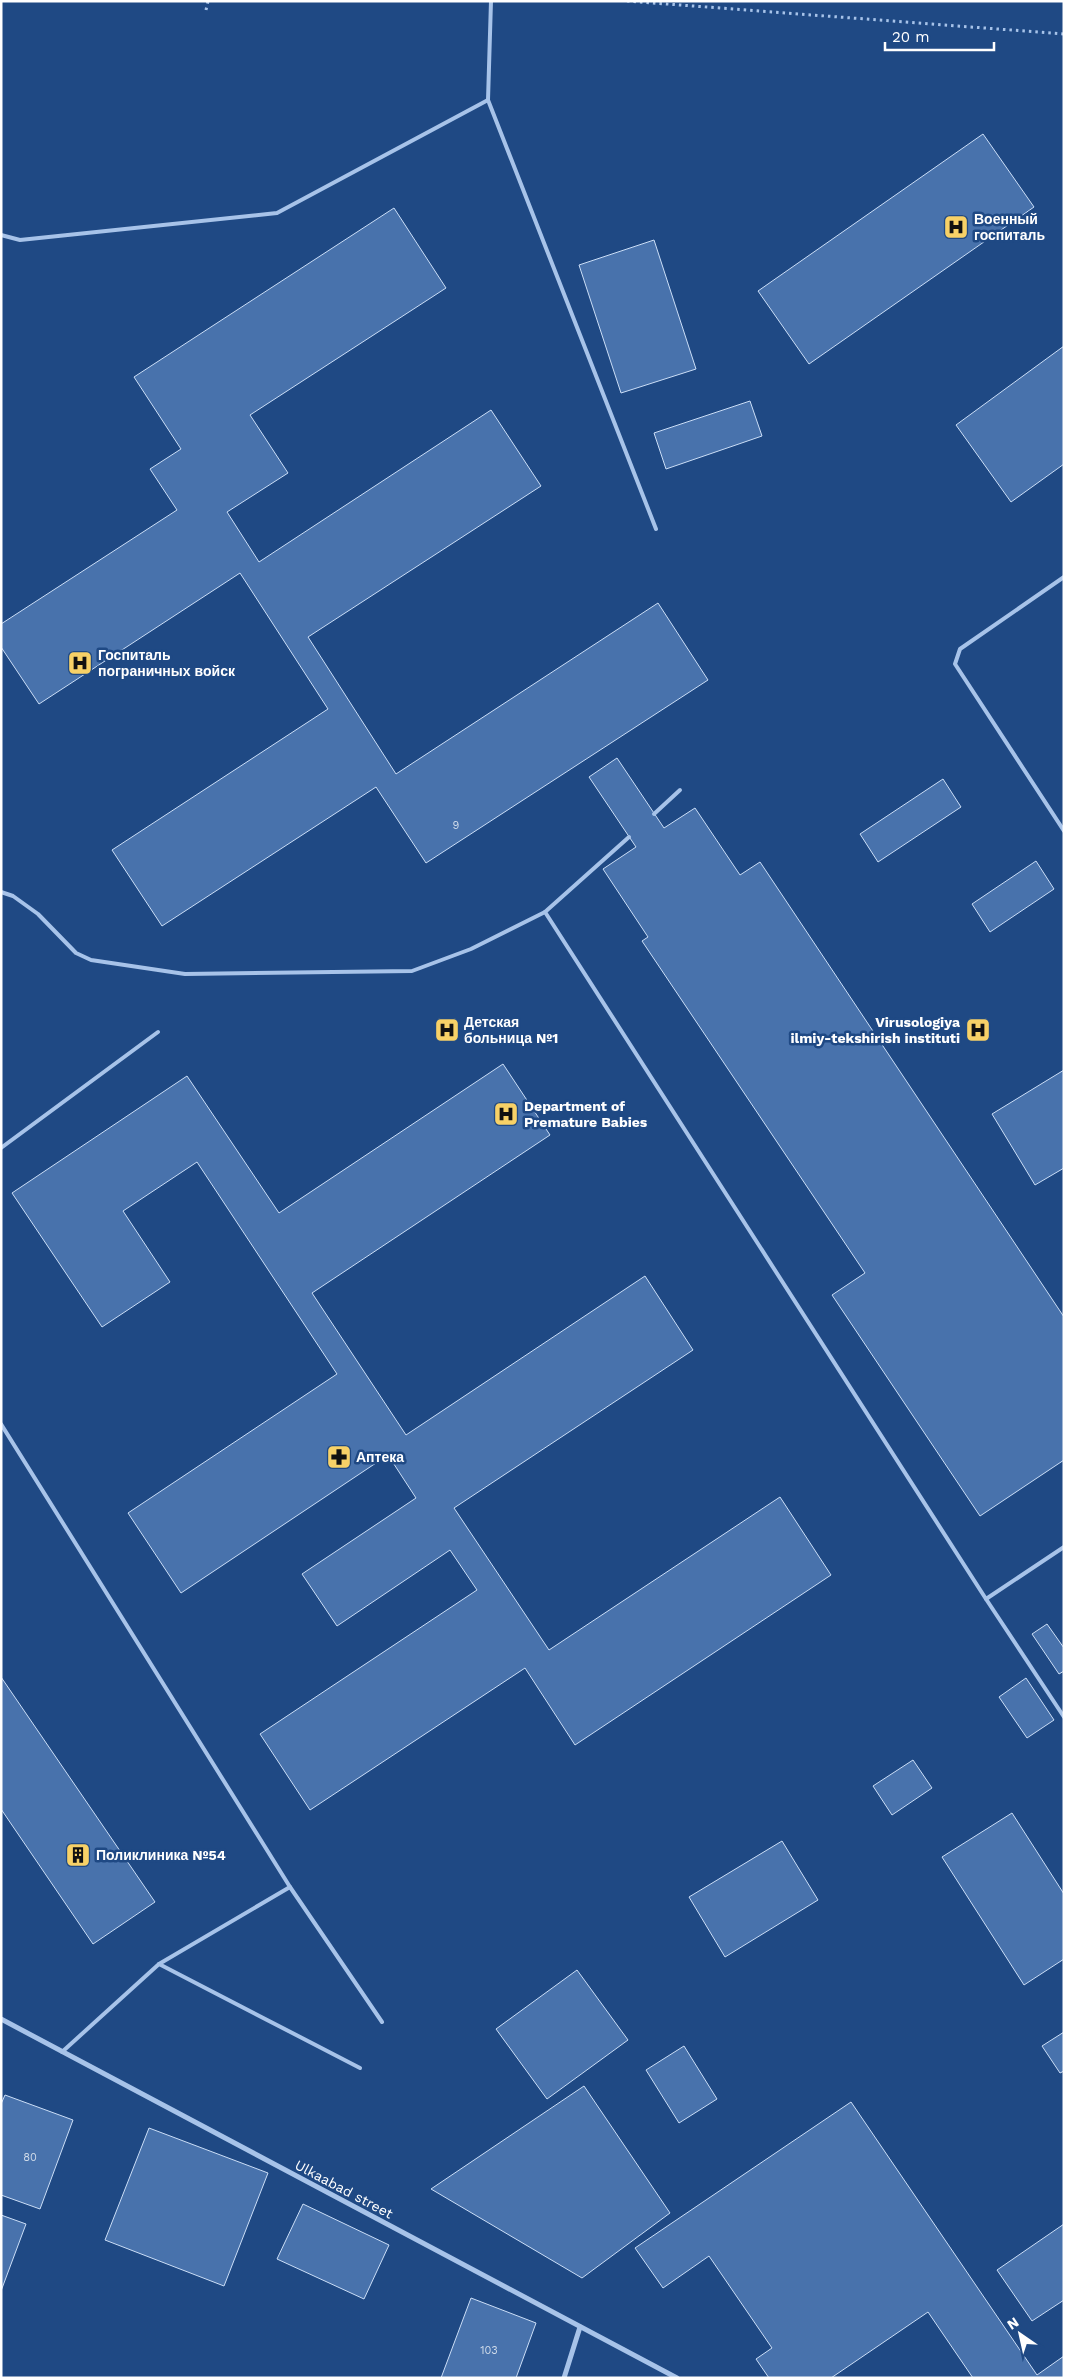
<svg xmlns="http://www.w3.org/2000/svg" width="1065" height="2379" font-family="'Work Sans',sans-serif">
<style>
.building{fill:#4872ac;stroke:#cbdef7}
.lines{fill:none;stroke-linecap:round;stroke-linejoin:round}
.path{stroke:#a7c3e9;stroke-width:3;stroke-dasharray:2.5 4;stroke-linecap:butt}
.service{stroke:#a7c3e9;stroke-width:4}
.minor{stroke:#a7c3e9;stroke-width:5}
.labels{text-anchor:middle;stroke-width:5;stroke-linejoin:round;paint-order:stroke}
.number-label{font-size:11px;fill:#d1dcea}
.poi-label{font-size:14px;font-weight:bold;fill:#fff;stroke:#1f4984;text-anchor:start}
.street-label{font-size:14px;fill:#fff;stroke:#1f4984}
</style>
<rect width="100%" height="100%" fill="#1f4984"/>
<g class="building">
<path d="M983 134 1034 207 809 364 758 291Z"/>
<path d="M394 208 446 288 250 415 288 473 227 512 259 562 491 410 541 486 308 637 396 774 658 603 708 680 426 863 376 787 162 926 112 850 328 709 240 573 39 704 1 647V624L177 510 150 469 181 449 134 377Z"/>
<path d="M654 240 696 369 621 393 579 265Z"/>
<path d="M1064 346V464L1011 502 956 425Z"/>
<path d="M750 401 762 436 666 469 654 433Z"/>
<path d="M617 758 664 828 695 808 740 875 760 862 1064 1317V1460L980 1516 832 1295 865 1273 642 941 648 937 603 869 636 847 589 777Z"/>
<path d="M943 779 961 807 878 862 860 834Z"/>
<path d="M1036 861 1054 889 990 932 972 904Z"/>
<path d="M503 1064 550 1135 312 1293 406 1435 645 1276 693 1350 454 1508 549 1650 780 1497 831 1575 575 1745 525 1668 310 1810 260 1734 477 1590 450 1550 337 1626 302 1574 416 1498 388 1455 181 1593 128 1513 337 1374 197 1162 123 1211 170 1282 102 1327 12 1193 187 1076 279 1213Z"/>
<path d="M1064 1070V1168L1035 1185 992 1114Z"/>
<path d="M1047 1624 1064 1648V1671L1059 1674 1032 1634Z"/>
<path d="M1 1677 155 1902 93 1944 1 1809Z"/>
<path d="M1026 1678 1054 1720 1027 1738 999 1697Z"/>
<path d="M913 1760 932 1788 892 1815 873 1786Z"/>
<path d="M1012 1813 1064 1894V1959L1024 1985 942 1857Z"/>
<path d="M782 1841 818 1900 725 1957 689 1897Z"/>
<path d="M577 1970 628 2040 547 2099 496 2029Z"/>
<path d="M1064 2032V2071L1060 2073 1042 2046Z"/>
<path d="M684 2046 717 2099 679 2123 646 2070Z"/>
<path d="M584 2086 670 2213 582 2278 431 2189Z"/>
<path d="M5 2095 73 2120 40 2209 1 2195V2104Z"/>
<path d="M851 2102 1037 2375 1064 2356V2378H973L928 2312 831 2378H769L756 2359 772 2348 709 2256 663 2288 635 2248Z"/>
<path d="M149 2128 268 2173 224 2286 105 2240Z"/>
<path d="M303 2204 389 2245 364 2299 277 2259Z"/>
<path d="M1 2215 26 2224 1 2291Z"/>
<path d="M1064 2224V2300L1032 2321 997 2270Z"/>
<path d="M471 2298 536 2323 516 2378H441Z"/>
</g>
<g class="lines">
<g class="path">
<path d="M627 1 1064 34"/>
<path d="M206 10 208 1"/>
</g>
<g class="service">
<path d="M491 1 488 100 656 529"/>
<path d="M1 235 20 240 277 213 488 100"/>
<path d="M1064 577 960 649 955 664 1064 831"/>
<path d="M654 814 680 790"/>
<path d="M1 892 13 896 38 914 76 953 91 960 185 974 412 971 471 949 545 912 629 837"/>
<path d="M545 912 986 1599 1064 1547"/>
<path d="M1 1148 158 1032"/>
<path d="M1 1424 290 1887 382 2022"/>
<path d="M986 1599 1064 1717"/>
<path d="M159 1964 360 2068"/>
<path d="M62 2052 159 1964 290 1887"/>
</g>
<g class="minor">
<path d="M1 2019 677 2378"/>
<path d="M564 2378 580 2327"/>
</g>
</g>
<defs>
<symbol id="hospital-square" viewBox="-11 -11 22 22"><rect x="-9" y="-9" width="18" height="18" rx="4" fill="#f7d167" stroke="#1f4984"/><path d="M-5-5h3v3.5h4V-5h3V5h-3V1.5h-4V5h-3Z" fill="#111"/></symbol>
<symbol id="pharmacy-square" viewBox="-11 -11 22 22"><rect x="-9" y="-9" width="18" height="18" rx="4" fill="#f7d167" stroke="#1f4984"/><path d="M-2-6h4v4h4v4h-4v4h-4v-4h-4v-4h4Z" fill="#111"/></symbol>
<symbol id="building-square" viewBox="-11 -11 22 22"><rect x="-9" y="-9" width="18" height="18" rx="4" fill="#f7d167" stroke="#1f4984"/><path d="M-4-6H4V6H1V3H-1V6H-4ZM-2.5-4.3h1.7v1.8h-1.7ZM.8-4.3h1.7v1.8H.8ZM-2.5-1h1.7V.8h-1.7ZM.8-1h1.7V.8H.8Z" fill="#111"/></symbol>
</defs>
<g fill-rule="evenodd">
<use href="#hospital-square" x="942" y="213" width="28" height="28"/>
<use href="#hospital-square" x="66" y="649" width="28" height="28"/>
<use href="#hospital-square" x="433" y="1016" width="28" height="28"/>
<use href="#hospital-square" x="964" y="1016" width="28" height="28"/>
<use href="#hospital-square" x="492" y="1100" width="28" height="28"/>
<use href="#pharmacy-square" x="325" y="1443" width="28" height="28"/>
<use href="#building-square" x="64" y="1841" width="28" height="28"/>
</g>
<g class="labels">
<g class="number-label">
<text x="456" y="829">9</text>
<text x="30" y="2161">80</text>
<text x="489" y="2354">103</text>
</g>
<g class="poi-label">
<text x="974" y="224">Военный<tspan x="974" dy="16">госпиталь</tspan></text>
<text x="98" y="660">Госпиталь<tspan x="98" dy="16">пограничных войск</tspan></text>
<text x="464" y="1027">Детская<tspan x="464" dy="16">больница №1</tspan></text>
<text x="960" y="1027" text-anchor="end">Virusologiya<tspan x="960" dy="16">ilmiy-tekshirish instituti</tspan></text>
<text x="524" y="1111">Department of<tspan x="524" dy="16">Premature Babies</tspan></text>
<text x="356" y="1462">Аптека</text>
<text x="96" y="1860">Поликлиника №54</text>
</g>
<g class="street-label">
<text transform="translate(344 2189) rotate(28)" y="5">Ulkaabad street</text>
</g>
</g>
<rect width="1065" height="2379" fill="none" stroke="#ffffff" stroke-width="5"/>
<g transform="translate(1020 2334) rotate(326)" stroke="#1f4984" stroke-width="4" paint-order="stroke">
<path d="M0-4L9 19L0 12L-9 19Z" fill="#ffffff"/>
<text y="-8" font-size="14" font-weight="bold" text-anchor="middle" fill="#ffffff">N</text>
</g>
<path d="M885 42v8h109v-8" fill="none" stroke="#ffffff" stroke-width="2.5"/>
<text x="892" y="42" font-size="15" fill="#ffffff" stroke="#1f4984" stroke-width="4" paint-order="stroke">20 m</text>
</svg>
